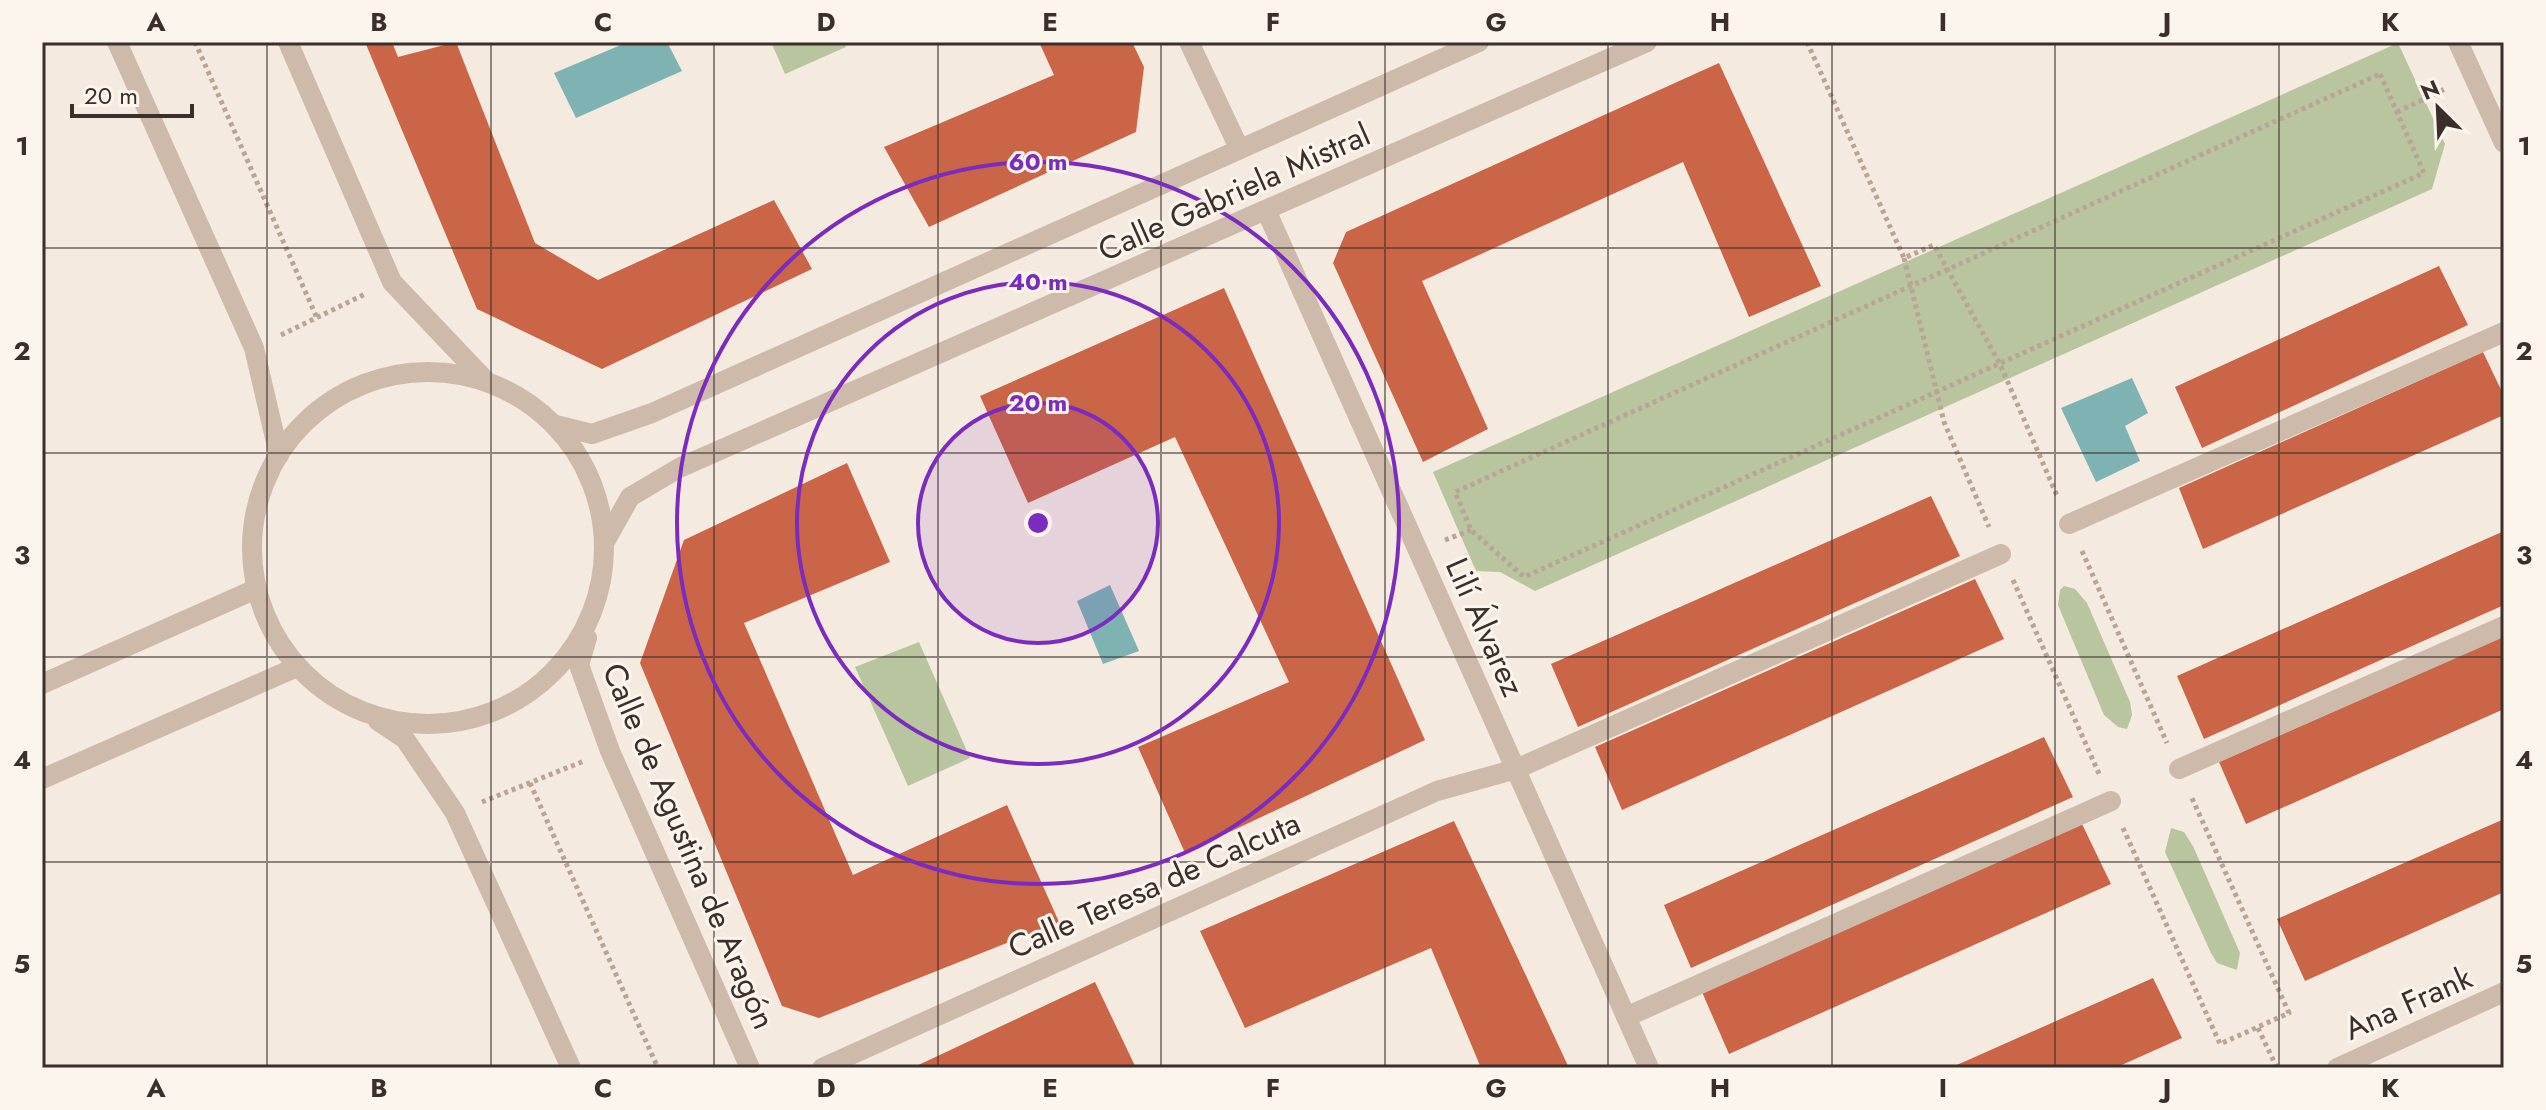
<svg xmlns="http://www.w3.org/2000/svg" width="2546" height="1110" font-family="Jost,sans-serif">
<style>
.green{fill:#b9c59f}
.water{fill:#7eb2b3}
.building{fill:#ca6548}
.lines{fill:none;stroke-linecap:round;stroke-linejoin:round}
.path{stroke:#baa495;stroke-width:5;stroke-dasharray:4 4;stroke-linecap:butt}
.street{stroke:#cebaab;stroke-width:20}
.grid{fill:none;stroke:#3b2f2b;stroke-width:2;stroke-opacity:0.55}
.ring{fill:none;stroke:#7b2cbf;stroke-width:4}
.labels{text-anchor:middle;stroke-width:6;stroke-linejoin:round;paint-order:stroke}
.street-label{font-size:32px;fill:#3b2f2b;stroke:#fbf5ed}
.centre{fill:#7b2cbf;stroke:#fbf5ed;stroke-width:4}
.ring-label{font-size:24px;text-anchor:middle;font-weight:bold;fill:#7b2cbf;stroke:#fbf5ed;stroke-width:6;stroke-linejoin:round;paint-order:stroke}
.neatline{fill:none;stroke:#3b2f2b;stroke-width:3}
.grid-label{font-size:26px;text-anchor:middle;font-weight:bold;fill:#3b2f2b}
</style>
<rect width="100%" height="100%" fill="#f4eae0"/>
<g class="green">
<path d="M771 42H843L846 47 785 74Z"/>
<path d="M2398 43 2445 144 2432 189 1535 591 1500 572 1476 571 1433 472Z"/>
<path d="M2064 586 2075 589 2087 603 2130 702 2132 715 2127 729 2118 727 2104 715 2058 605 2060 590Z"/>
<path d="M919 642 970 758 908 786 855 667Z"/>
<path d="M2171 828 2184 832 2193 846 2240 953 2237 970 2217 963 2211 953 2165 852Z"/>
</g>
<g class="water">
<path d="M628 42H667L682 71 576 118 554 73Z"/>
<path d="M2132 378 2148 413 2125 426 2140 461 2096 482 2061 408Z"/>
<path d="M1110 585 1139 651 1103 664 1077 601Z"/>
</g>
<g class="building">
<path d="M365 42H392L398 57 456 42 535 243 598 280 774 200 812 269 602 369 477 309Z"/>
<path d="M1039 42H1132L1144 67 1136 132 929 227 884 147 1054 75Z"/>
<path d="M1719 63 1821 286 1749 317 1683 162 1422 281 1488 429 1423 462 1333 263 1346 232Z"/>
<path d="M2439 266 2468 325 2202 448 2175 387Z"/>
<path d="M1224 288 1425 740 1185 853 1138 747 1289 682 1175 437 1028 503 980 396Z"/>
<path d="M2483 352 2504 396V415L2203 549 2179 488Z"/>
<path d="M847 463 890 562 744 623 853 875 1007 805 1059 922 819 1018 782 1006 640 663 684 540Z"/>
<path d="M1931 496 1960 556 1578 727 1551 664Z"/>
<path d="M2504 531V605L2204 739 2177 676Z"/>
<path d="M1975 579 2004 639 1622 810 1595 747Z"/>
<path d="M2504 636V709L2246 824 2219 762Z"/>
<path d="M2044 737 2073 797 1691 968 1664 905Z"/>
<path d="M2504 819V892L2305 981 2277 919Z"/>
<path d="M1454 821 1569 1068H1481L1431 948 1245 1028 1200 931Z"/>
<path d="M2082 824 2111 884 1729 1054 1702 992Z"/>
<path d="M2153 978 2182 1038 2115 1068H1950Z"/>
<path d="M1095 982 1136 1068H912Z"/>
</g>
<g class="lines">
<g class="path">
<path d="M195 42 317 318"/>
<path d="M1807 42 1904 258 1934 245 2000 364 2058 498"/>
<path d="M2380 74 2424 173 1524 577 1471 530 1455 492Z"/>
<path d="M2397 112 2447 88"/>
<path d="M1904 258 1944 422 1989 527"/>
<path d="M281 335 365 294"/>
<path d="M1445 540 1471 530"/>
<path d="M2082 551 2167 743"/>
<path d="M2013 580 2100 776"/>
<path d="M530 783 658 1068"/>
<path d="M482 802 584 761"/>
<path d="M2123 828 2220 1044 2289 1013 2191 796"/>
<path d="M2258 1028 2277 1068"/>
</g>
<g class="street">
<path d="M117 42 254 348 279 455"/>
<path d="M288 42 392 282 485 380"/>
<path d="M1189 42 1239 148"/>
<path d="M2458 42 2504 143"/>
<path d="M1266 210 1649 1068"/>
<circle cx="428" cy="548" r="176"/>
<path d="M556 425 592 434 652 413 1479 42"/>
<path d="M2069 524 2504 332"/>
<path d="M606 540 630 497 679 468 1647 42"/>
<path d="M587 638 579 665 610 751 750 1068"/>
<path d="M42 684 256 589"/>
<path d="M378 721 405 739 455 813 571 1068"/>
<path d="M2179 769 2504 626"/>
<path d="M42 779 297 667"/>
<path d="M1626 1017 2111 801"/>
<path d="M822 1068 1437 791 1516 769 2001 554"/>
<path d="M2337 1068 2504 992"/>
</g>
</g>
<path class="grid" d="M267 42V1068M491 42V1068M714 42V1068M938 42V1068M1161 42V1068M1385 42V1068M1608 42V1068M1832 42V1068M2055 42V1068M2279 42V1068M42 248H2504M42 453H2504M42 657H2504M42 862H2504"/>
<circle cx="1038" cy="523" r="120" fill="#7b2cbf" fill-opacity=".12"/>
<g class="ring">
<circle cx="1038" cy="523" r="120"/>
<circle cx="1038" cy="523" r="241"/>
<circle cx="1038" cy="523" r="361"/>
</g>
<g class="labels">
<g class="street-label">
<text transform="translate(1234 192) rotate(-24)" y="11">Calle Gabriela Mistral</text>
<text transform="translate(1485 627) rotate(66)" y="11">Lilí Álvarez</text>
<text transform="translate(689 846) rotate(67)" y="11">Calle de Agustina de Aragón</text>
<text transform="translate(1154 885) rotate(-24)" y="11">Calle Teresa de Calcuta</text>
<text transform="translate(2408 1003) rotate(-24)" y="11">Ana Frank</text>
</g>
</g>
<circle cx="1038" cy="523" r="12" class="centre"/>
<g class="ring-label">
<text x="1038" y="170">60 m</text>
<text x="1038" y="290">40 m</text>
<text x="1038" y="411">20 m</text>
</g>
<rect width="2546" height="1110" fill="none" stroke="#fbf5ed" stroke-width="88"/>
<g transform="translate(2438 108) rotate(336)" stroke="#fbf5ed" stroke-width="6" paint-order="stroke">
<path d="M0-6L14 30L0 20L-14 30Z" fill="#3b2f2b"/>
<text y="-12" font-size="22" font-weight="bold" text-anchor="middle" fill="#3b2f2b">N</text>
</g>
<path d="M72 104v12h120v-12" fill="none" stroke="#3b2f2b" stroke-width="4"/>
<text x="84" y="104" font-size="24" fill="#3b2f2b" stroke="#fbf5ed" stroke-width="6" paint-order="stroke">20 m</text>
<rect x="44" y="44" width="2458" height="1022" class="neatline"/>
<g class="grid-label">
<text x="156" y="31">A</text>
<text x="379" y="31">B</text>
<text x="603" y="31">C</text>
<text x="826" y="31">D</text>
<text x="1050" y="31">E</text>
<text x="1273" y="31">F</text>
<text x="1496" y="31">G</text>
<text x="1720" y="31">H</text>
<text x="1943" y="31">I</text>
<text x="2167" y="31">J</text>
<text x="2390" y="31">K</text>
<text x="22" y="155">1</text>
<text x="2524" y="155">1</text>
<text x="22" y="360">2</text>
<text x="2524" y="360">2</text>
<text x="22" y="564">3</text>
<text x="2524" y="564">3</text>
<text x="22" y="769">4</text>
<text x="2524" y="769">4</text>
<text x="22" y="973">5</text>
<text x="2524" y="973">5</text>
<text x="156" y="1097">A</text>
<text x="379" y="1097">B</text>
<text x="603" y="1097">C</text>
<text x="826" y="1097">D</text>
<text x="1050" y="1097">E</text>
<text x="1273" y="1097">F</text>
<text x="1496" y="1097">G</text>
<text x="1720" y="1097">H</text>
<text x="1943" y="1097">I</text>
<text x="2167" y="1097">J</text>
<text x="2390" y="1097">K</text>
</g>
</svg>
